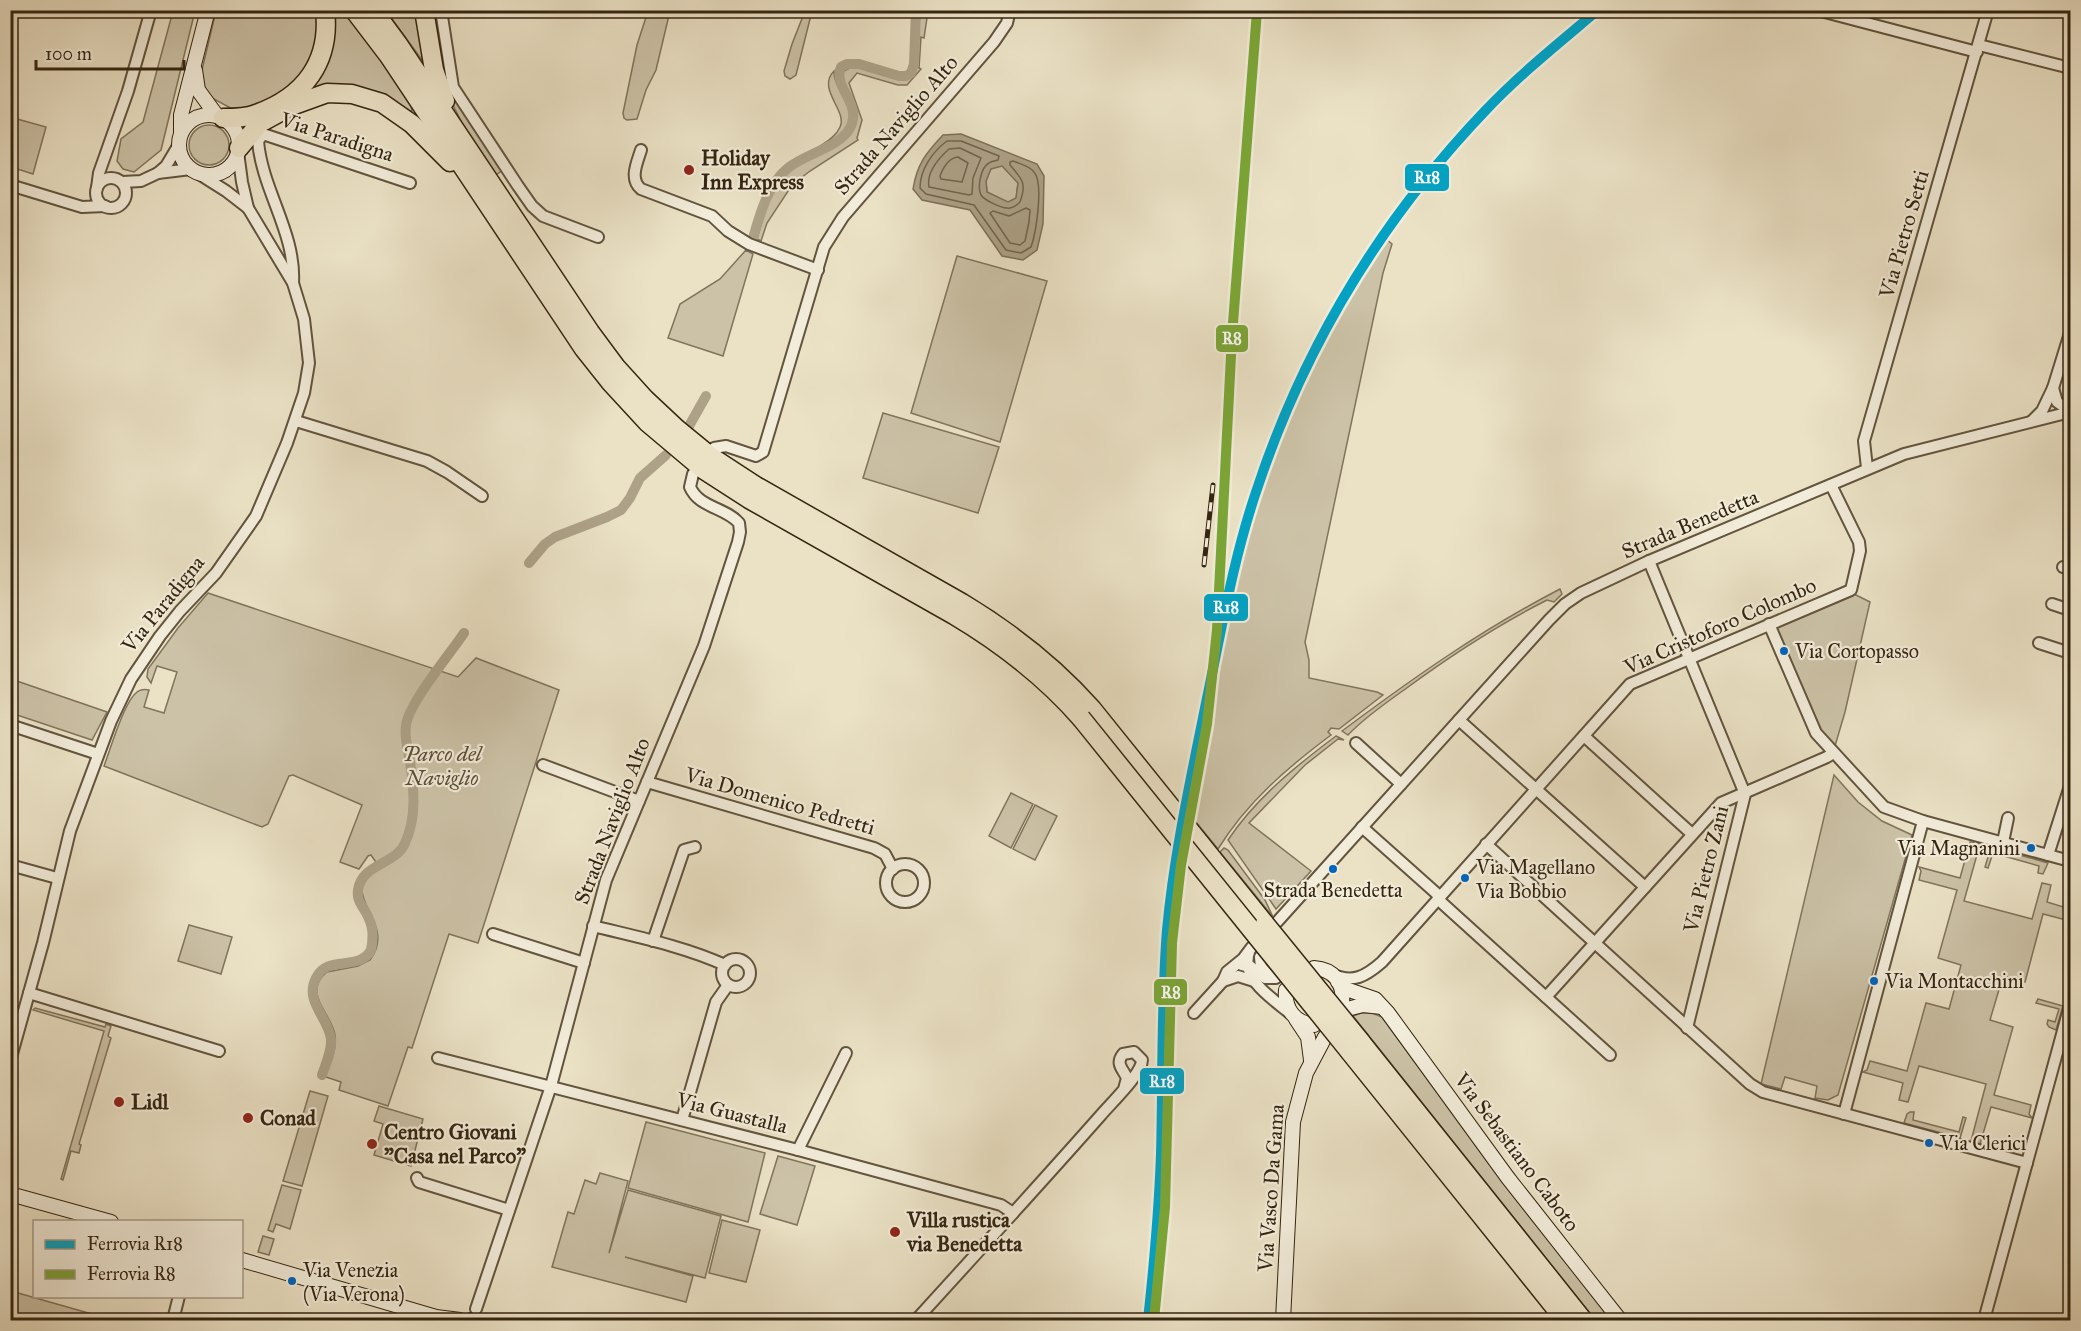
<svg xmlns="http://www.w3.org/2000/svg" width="2081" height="1331" font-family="'IM FELL Great Primer',serif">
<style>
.green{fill:#ccc2a7;stroke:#80745c;stroke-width:1.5}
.water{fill:#ada288;stroke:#7d7058;stroke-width:1.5;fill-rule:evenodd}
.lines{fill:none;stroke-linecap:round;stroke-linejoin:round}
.shore{stroke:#70644c;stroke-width:1.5}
.canal{stroke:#ada288;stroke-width:10}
.street-casing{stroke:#62543e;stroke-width:14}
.secondary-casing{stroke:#342510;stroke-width:16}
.highway-casing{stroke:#342510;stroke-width:21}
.street{stroke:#f2ecda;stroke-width:10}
.secondary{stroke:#f2ecda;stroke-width:14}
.highway{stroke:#ebe2c6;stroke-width:18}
.rail-casing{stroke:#342510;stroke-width:5}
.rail{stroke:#f2ecda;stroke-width:3;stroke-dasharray:9;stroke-linecap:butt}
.highway-bridge-casing{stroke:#342510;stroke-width:21;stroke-linecap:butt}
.highway-bridge{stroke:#ebe2c6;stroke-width:18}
.rail-1-casing{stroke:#f2ecda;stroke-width:15}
.rail-2-casing{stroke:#f2ecda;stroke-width:15}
.rail-1{stroke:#03a2c4;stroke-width:10}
.rail-2{stroke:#7ba636;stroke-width:10}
.poi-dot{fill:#8f2418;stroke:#f2ecda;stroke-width:2}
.bus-dot{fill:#0065bd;stroke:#f2ecda;stroke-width:2}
.labels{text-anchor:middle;stroke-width:4.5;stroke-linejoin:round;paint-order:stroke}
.bus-label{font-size:20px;fill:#342510;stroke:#f2ecda;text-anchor:start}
.street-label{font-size:21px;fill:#342510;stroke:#f2ecda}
.poi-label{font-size:21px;font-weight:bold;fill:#342510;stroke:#f2ecda;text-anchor:start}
.park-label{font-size:21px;font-style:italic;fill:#5a4c36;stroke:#f2ecda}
.line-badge{stroke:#f2ecda;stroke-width:2}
.badge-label{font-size:16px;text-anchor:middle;font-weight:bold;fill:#fff}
</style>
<rect width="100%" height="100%" fill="#ebe2c6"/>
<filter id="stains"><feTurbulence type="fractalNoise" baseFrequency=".00333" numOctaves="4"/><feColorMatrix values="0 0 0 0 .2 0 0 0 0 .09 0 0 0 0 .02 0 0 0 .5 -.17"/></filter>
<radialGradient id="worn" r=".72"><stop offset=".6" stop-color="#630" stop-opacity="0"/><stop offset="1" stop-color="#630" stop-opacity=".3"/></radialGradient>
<g class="green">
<path d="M173 11H195L161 150 134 172 123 169 117 161 121 139 143 122Z"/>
<path d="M216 11H321L322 23 307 74 261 107 234 110 212 98 203 87 201 74Z"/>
<path d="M331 11H343L376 53 411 105 412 112C403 109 396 101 387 97 360 83 340 87 311 91L309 87Z"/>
<path d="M386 11H420L425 64Z"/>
<path d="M427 11H438L446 67 504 169 496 175 462 123 447 93Z"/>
<path d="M648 11H670L656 70 646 90 637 119 627 120 624 118 623 113 637 45Z"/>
<path d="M805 11H812L796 75 790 79 785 76 784 71 792 44Z"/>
<path d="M919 11H928L924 38 921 37 919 68 921 69 907 85H898L857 73 849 83 862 120 857 138 858 140 810 171 792 185 767 223 761 241 757 239C763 218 769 192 784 175 802 155 847 151 855 125 861 105 841 90 843 72 864 53 910 103 917 65Z"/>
<path d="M834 71C834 83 839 86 845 96 861 125 838 138 816 149 824 143 836 137 840 127 848 111 816 89 834 71Z"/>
<path d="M10 117 46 127 33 174 11 167Z"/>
<circle cx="209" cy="145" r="20"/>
<path d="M1002 165 1018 183 1016 199 1008 203 987 192 986 181 991 168Z"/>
<path d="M1386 239 1392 244 1383 273 1305 642 1309 660V678L1377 692 1383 695 1339 729 1331 728 1328 732 1331 735C1287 768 1247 802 1218 849L1191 816C1215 690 1235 560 1280 440 1307 368 1345 303 1386 239Z"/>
<path d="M746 250 753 254 723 356 668 338 680 304 720 279Z"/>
<path d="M957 256 1047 281 1000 442 911 413Z"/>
<path d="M883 413 999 447 978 513 863 478Z"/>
<path d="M1560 589 1562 594 1554 602 1547 600C1496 626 1450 656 1404 690 1384 704 1363 719 1348 735L1342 731C1413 678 1481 630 1560 589Z"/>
<path d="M208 593 458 677 476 658 559 690 478 943 449 934 412 1048 408 1047 388 1106 339 1090 341 1082 323 1076C330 1064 337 1050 335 1035 332 1014 301 993 327 972L358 966 370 960C400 920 331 893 380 868L371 855 368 856 359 869 340 862 362 805 293 775 289 776 268 824 262 827 104 766C110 750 124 703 136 693 140 689 144 689 149 690L144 707 164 713 177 672 157 666 151 683 147 677 148 669 178 628Z"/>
<path d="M1854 594 1870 602 1845 712 1835 746 1818 732 1774 626Z"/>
<path d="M11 679 107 712 92 740 11 713Z"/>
<path d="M1336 736 1344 740 1338 739 1305 765 1249 823 1311 871 1276 909 1228 840C1256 798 1296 766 1336 736Z"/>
<path d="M1834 775 1858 802 1882 821 1912 835 1838 1095 1828 1100 1815 1098 1817 1086 1785 1077 1781 1089 1761 1084Z"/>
<path d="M1011 793 1033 804 1011 848 989 836Z"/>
<path d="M1035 805 1057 816 1035 860 1013 849Z"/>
<path d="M1970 842 1980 844 1964 901 2032 919 2042 883 2051 885 2047 902 2070 909V921L2043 914 2025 982 2003 976 1990 1020 2013 1027 1994 1095 2031 1105 2029 1114 2032 1118 1991 1107 1980 1144 1971 1141 1986 1084 1919 1066 1908 1102 1899 1100 1903 1083 1863 1072 1867 1070 1870 1061 1907 1071 1926 1003 1949 1009 1961 965 1938 958 1957 890 1919 880 1921 871 1919 867 1960 878Z"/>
<path d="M1991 847 2048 863 2043 874 2038 873 2039 866 1993 853 1988 868 1985 867Z"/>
<path d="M1224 848 1228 850 1265 900 1273 917 1220 852Z"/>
<path d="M189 925 232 937 221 974 178 961Z"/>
<path d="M2038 999 2063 1006 2056 1030 2049 1027 2047 1024 2048 1020 2055 1022 2059 1009 2036 1003Z"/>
<path d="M35 1008 105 1027 106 1024 111 1026 108 1036 111 1038 79 1144 81 1145 79 1153 71 1151 63 1180 61 1179 104 1031 33 1010Z"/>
<path d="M1361 1013H1372L1382 1017 1493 1169 1612 1320H1595L1353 1016Z"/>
<path d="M310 1091 328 1096 302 1186 283 1181Z"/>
<path d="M379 1106 423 1119 411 1166 374 1155 383 1124 374 1121Z"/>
<path d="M1910 1112H1914L1913 1120 1959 1132 1963 1117 1966 1118 1960 1138 1904 1123 1907 1114Z"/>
<path d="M646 1122 765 1153 748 1222 628 1188Z"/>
<path d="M778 1156 815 1166 797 1225 760 1214Z"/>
<path d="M600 1173 628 1181 609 1253 628 1190 721 1216 705 1278 625 1257 693 1276 686 1302 552 1267 568 1212 574 1214 585 1180 596 1184Z"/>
<path d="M282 1185 301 1190 290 1229 276 1224 273 1232 268 1230Z"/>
<path d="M722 1220 760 1230 746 1282 709 1273Z"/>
<path d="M263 1236 274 1239 269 1255 258 1252Z"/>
<path d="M10 1291H11L113 1320H11Z"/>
</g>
<path class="water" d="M961 134 1037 164 1044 176 1043 224 1037 250 1023 260 1002 256 970 210 922 200 913 189C917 164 926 153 943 135ZM1002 166 1018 183 1016 198 1008 202 987 192 986 181 991 169Z"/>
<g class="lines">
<g class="shore">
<path d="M947 141H961L999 156 998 160C995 161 992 161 989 163 981 167 977 187 981 195 984 200 1001 208 1007 208 1012 209 1017 205 1020 202 1027 183 1022 179 1010 165V162L1013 161C1020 164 1030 166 1034 172 1044 183 1036 233 1031 247L1021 253 1006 250 974 205 926 194 920 188C920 170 932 152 947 141Z"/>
<path d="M960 148 981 158 973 178 972 194 969 195 929 187C926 172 939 158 949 149Z"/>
<path d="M958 157 968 163 962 182 941 179 940 176C943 168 948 158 958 157Z"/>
<path d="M1026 208 1030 210 1029 222 1025 241 1020 245 1010 243 990 213 993 211 1009 216Z"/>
</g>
<g class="canal">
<path d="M753 238C760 214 768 184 788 168 805 154 840 147 850 128 863 103 832 88 841 67L847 64H859L899 76H906L911 73 914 64 916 10"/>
<path d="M689 426 706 396"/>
<path d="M529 563 545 544 555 537 607 517 621 510 630 498 640 478 666 455"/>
<path d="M322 1075C326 1063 332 1051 331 1039 328 1017 304 1001 316 978 328 954 359 972 371 950 373 940 374 929 369 919 365 908 356 902 358 890 362 863 396 865 405 843 417 817 414 789 410 762 408 750 404 737 406 725 409 703 450 654 464 633"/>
</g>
<defs>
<g id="street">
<path d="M441 10 453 87 518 186 532 206 543 216 598 237"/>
<path d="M1817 10 1977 52"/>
<path d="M1979 45 2070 68"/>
<path d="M641 150C637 163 629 179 641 189L712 216 728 231 749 244 818 270"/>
<path d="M196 172 226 191 248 208"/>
<path d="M158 173 166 166 178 146"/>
<circle cx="111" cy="193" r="15"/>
<path d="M123 182 141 181 158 173 191 169"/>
<path d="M10 185 82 207 105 206"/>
<path d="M97 188 99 173 128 91 151 10"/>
<path d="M293 283C296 233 262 190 258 141L263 134 410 183"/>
<path d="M2067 355 2070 373"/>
<path d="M2053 388 2057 402 2070 411"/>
<path d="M296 421 427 461 447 472 482 496"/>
<path d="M2032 421 2042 411 2053 388 2070 333"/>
<path d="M714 448 726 446 756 456 763 452 824 247 843 217 994 42 1007 23 1010 10"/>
<path d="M1867 468 1864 441 1988 10"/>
<path d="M1649 561 1745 794 1687 1028"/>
<path d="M2063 567 2070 569"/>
<path d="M2052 604 2070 610"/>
<path d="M1769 624 1816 733 1884 807 1923 821 2070 861"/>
<path d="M2039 643 2070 653"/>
<path d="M1459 720 1645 887"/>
<path d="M10 725 98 754"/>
<path d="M1584 736 1692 834"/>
<path d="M1356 743 1401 784"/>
<path d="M543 765 639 801"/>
<path d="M647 782 874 848 885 854 893 869"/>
<path d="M1362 827 1436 893 1442 903 1610 1055"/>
<path d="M2003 842 2008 818"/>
<path d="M1486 844 1750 1084 1763 1092 2027 1163"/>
<path d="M2048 855 2070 786"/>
<circle cx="905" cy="883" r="19"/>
<path d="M10 865 57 878"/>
<path d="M1277 922 1549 620 1565 604 1581 593 1649 561 1904 454 2070 412"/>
<path d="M593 926C637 937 683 946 725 965"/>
<path d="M493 934 584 963"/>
<path d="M653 941 684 850 695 847"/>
<path d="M1249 952C1240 979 1273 999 1291 1014"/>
<path d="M1260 957 1261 967 1269 975"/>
<circle cx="736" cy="973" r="14"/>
<path d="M1242 965 1251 967 1265 978H1276"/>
<path d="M1332 974C1353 984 1366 976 1382 962L1630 684 1851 590 1860 551 1859 542 1831 485"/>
<path d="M1223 981 1238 976 1254 981"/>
<path d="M29 993 219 1051"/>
<path d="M1546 997 1721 803 1827 757 1833 753"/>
<path d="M1194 1013 1223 981 1227 972 1243 959 1252 947"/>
<path d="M438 1058 798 1150 1001 1205 1013 1213"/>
<path d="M10 1061 43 943 70 831 111 721 131 679 160 636 180 611 216 573 256 516 287 443 304 393 309 363 304 319 293 283 248 208 242 182 238 152"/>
<path d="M1844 1114 1923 821"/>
<path d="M682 1120 716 1002 728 985"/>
<path d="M798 1150 846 1053"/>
<path d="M417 1178 419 1182 509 1210"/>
<path d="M476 1309 551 1086 606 880 704 646 738 542 740 532 739 523C725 507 699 508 690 487L693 474"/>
<path d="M173 1320 179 1296"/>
<path d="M916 1320C978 1252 1040 1184 1101 1115 1111 1103 1142 1074 1142 1060L1134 1052 1123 1054C1115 1064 1123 1069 1127 1078L1124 1089"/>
<path d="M1984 1320 2070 1005"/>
</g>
<g id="secondary">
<path d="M195 70 198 90 217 116"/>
<circle cx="209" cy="145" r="30"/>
<path d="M181 132V115L208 10"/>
<path d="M1314 968C1333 969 1345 983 1342 1003"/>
<path d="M1338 982 1346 989 1375 999 1388 1013 1508 1178 1620 1320"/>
<path d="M1286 990C1284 1009 1295 1023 1314 1025"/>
<path d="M1347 1009 1363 1005 1382 1007"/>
<path d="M1296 1019 1308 1037 1311 1060"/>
<path d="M10 1194 111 1222"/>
<path d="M242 1260 436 1317 460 1320"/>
<path d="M471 1320H476"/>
<path d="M1283 1320 1293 1122 1306 1073 1325 1037"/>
</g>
<g id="highway">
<path d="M354 10 389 56 584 349 611 383 647 422 704 470 749 499 954 615C1001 643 1045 677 1081 718"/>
<path d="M373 10 398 44 590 332 616 367 645 399 677 429 710 456 756 486 962 603C1010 632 1055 667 1092 709L1265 924"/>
<path d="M424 10 434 70 445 101"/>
<path d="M223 118C234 118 246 118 256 114 304 97 331 62 325 10"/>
<path d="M239 148 260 123 291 106 327 93 352 94 382 103 412 124 450 162"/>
<path d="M1361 1042 1583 1320"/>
<path d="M1350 1052 1565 1320"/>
</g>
</defs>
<use href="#street" class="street-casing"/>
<use href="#secondary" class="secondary-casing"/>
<use href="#highway" class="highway-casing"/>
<use href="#street" class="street"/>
<use href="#secondary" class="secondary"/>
<use href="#highway" class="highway"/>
<defs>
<path id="rail" d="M1204 565 1213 485"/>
</defs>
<use href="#rail" class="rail-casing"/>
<use href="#rail" class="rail"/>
<defs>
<g id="highway-bridge">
<path d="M1081 718 1350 1052"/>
<path d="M1265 924 1361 1042"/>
</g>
</defs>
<use href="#highway-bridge" class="highway-bridge-casing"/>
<use href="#highway-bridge" class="highway-bridge"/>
<defs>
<path id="rail-1" d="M1148 1320C1154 1265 1159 1210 1161 1154 1163 1080 1161 1005 1167 930 1174 854 1191 778 1206 703 1221 632 1233 560 1256 492 1303 349 1381 220 1485 111 1520 74 1559 43 1598 10"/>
<path id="rail-2" d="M1154 1320 1165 1207 1172 943 1181 865 1207 724 1217 630 1232 336 1257 11"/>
</defs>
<use href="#rail-1" class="rail-1-casing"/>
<use href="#rail-2" class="rail-2-casing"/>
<use href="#rail-1" class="rail-1"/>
<use href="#rail-2" class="rail-2"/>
</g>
<g class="poi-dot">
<circle cx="689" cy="170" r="6"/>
<circle cx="119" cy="1102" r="6"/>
<circle cx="248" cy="1118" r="6"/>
<circle cx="372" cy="1144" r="6"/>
<circle cx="895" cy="1232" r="6"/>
</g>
<g class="bus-dot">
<circle cx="1784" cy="651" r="5"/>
<circle cx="2031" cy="848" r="5"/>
<circle cx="1333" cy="869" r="5"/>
<circle cx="1465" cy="878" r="5"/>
<circle cx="1874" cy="981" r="5"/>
<circle cx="1929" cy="1143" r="5"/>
<circle cx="292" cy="1281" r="5"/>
</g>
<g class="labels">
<g class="bus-label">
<text x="1795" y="658">Via Cortopasso</text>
<text x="2020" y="855" text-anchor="end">Via Magnanini</text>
<text x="1476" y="874">Via Magellano<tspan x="1476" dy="24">Via Bobbio</tspan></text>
<text x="1333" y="897" text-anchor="middle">Strada Benedetta</text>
<text x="1885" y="988">Via Montacchini</text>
<text x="1940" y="1150">Via Clerici</text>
<text x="303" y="1277">Via Venezia<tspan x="303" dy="24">(Via Verona)</tspan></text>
</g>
<g class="street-label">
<text transform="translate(896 125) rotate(-49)" y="7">Strada Naviglio Alto</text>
<text transform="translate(337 137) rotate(18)" y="7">Via Paradigna</text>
<text transform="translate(1904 234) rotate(-74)" y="7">Via Pietro Setti</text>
<text transform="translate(1690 524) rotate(-23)" y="7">Strada Benedetta</text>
<text transform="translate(163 604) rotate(-51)" y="7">Via Paradigna</text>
<text transform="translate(1720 626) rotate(-24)" y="7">Via Cristoforo Colombo</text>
<text transform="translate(780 801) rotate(16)" y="7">Via Domenico Pedretti</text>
<text transform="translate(612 821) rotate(-69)" y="7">Strada Naviglio Alto</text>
<text transform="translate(1706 869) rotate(-76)" y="7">Via Pietro Zani</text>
<text transform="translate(732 1113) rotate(14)" y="7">Via Guastalla</text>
<text transform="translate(1517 1152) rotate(53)" y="7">Via Sebastiano Caboto</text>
<text transform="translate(1271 1188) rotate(-86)" y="7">Via Vasco Da Gama</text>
</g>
<g class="poi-label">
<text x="701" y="165">Holiday<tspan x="701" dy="24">Inn Express</tspan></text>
<text x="131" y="1109">Lidl</text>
<text x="260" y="1125">Conad</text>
<text x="384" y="1139">Centro Giovani<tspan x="384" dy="24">"Casa nel Parco"</tspan></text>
<text x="907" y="1227">Villa rustica<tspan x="907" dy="24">via Benedetta</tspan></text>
</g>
<g class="park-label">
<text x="442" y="761">Parco del<tspan x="442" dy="24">Naviglio</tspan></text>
</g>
</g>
<g class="line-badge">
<rect x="1404" y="163" width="46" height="29" rx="6" fill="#03a2c4"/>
<rect x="1215" y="324" width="34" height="29" rx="6" fill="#7ba636"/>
<rect x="1203" y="593" width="46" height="29" rx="6" fill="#03a2c4"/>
<rect x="1153" y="978" width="35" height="28" rx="6" fill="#7ba636"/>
<rect x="1139" y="1067" width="46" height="28" rx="6" fill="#03a2c4"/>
</g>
<g class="badge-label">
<text x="1427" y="183">R18</text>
<text x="1232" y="344">R8</text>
<text x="1226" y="613">R18</text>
<text x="1171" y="998">R8</text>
<text x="1162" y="1087">R18</text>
</g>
<rect width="2081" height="1331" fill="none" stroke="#ebe2c6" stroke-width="36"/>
<rect x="12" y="12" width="2057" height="1307" fill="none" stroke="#342510" stroke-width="3"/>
<rect x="18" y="18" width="2045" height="1295" fill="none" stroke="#342510" stroke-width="1.5"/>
<rect x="33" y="1220" width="210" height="78" fill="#f2ecda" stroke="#a69c89" stroke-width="1.5"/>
<rect x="45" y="1240" width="30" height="9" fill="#03a2c4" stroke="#a69c89" stroke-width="1.5"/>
<text x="87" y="1250" font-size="18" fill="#342510">Ferrovia R18</text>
<rect x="45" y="1270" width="30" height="9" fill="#7ba636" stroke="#a69c89" stroke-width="1.5"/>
<text x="87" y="1280" font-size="18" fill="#342510">Ferrovia R8</text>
<path d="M36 60v9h148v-9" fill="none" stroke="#342510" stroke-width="3"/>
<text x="45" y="60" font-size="18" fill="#342510" stroke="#f2ecda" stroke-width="4.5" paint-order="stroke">100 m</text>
<rect width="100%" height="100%" filter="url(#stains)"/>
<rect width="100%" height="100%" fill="url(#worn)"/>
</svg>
